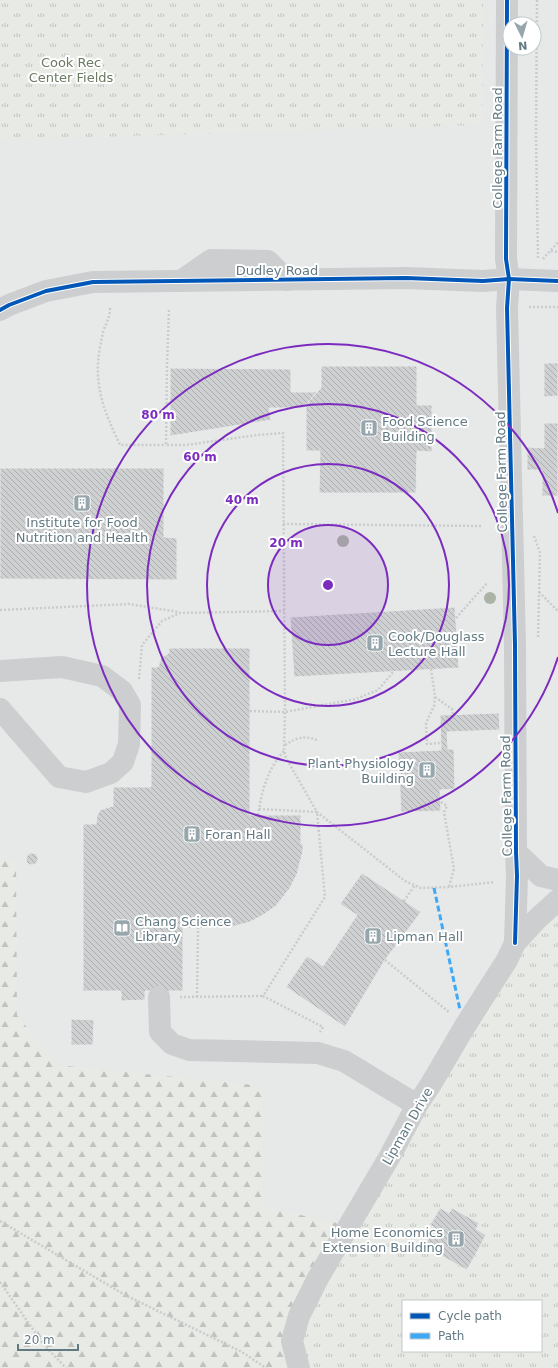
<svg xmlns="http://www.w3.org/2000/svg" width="558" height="1368" font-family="'DejaVu Sans',sans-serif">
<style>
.built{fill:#e7e9e9;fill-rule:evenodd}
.grass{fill:url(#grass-tufts);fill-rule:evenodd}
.forest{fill:url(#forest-firs)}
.building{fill:url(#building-back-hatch);stroke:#e8e8e8}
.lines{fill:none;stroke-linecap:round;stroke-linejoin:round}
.path{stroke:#cacbcc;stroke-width:2.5;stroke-dasharray:2 2;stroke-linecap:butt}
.minor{stroke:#cdcecf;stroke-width:22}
.quiet{stroke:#3fa9f5;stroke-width:3;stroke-dasharray:6 3;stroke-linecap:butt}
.cycleway-casing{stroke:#fff;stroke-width:6}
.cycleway{stroke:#0057b8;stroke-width:4}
.tree{fill:#aab3a6}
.ring{fill:none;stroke:#7b2cbf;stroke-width:2}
.labels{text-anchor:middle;stroke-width:4;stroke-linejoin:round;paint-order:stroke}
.park-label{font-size:13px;fill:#6b7a62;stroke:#fff}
.street-label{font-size:13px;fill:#637a83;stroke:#fff}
.poi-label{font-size:13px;fill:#637a83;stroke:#fff;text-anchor:start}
.centre{fill:#7b2cbf;stroke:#fff;stroke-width:2}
.ring-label{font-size:12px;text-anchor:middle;font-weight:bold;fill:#7b2cbf;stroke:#fff;stroke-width:4;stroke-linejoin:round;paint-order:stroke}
</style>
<defs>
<pattern id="grass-tufts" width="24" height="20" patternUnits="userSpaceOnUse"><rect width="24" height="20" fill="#e8eae5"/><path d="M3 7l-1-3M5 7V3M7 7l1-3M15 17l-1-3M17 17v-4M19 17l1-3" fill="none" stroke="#c0c3bf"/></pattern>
<pattern id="forest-firs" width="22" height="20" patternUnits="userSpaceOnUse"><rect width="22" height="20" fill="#e8eae5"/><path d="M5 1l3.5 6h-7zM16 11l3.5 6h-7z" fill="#c0c3bf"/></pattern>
<pattern id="building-back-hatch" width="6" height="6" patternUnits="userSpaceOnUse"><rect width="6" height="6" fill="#ced0d1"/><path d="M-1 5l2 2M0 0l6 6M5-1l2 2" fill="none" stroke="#abaeaf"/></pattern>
</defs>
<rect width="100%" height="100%" fill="#f8f8f8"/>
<path class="built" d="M0 0H558V1368H0ZM510 24H534V48H510ZM403 1301H541V1351H403Z"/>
<g class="grass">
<path d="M0 0H483L482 125 0 140Z"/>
<path d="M558 895V1368H307L294 1321 318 1278ZM403 1301H541V1351H403Z"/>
</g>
<path class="forest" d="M16 860 17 1015 57 1065 263 1086V1207L342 1224 294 1321 307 1368H0V861Z"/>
<g class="building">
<path d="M544 363H558V396L544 397Z"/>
<path d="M321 366H417V405H432V452L417 451 416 493H319L320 451H306V404L321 388Z"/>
<path d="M170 368 291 369V392H317L303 408H269L271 420 170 436Z"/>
<path d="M544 423H558V496H542V470H527V447L544 448Z"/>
<path d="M0 468H164V537L177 538V580L0 579Z"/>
<path d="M455 607 459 668 294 677 290 617Z"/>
<path d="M169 648H250V815H301V844L303 843V851L297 874 290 888 276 906 263 915 250 922 235 926 219 928H183V991H145V1000L121 1001V991H83V824H96L97 816 100 810 113 806V787H151V667H158L161 658 169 653Z"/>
<path d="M499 713 500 730 447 732 448 749H454L455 789 440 790 441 811 401 812 398 752 441 750 440 715Z"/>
<circle cx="32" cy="859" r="6"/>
<path d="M362 873 421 912 385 960 345 1027 286 987 307 956 323 966 357 915 340 904Z"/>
<path d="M71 1019 94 1020 93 1045H71Z"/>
<path d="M440 1208 449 1213 452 1208 479 1223 476 1229 486 1235 467 1270 435 1252 437 1249 426 1243 435 1228 430 1225Z"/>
</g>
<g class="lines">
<g class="path">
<path d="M537 0 536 135 538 259"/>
<path d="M551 251 558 252"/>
<path d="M543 259 558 242"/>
<path d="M529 307H558"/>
<path d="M110 308C110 318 106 323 103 332 102 337 101 342 100 347 93 385 104 411 120 445H166"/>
<path d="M169 310 167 365 166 445H186L257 435 283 433 285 712 284 751 286 758 317 812 405 881 421 888 449 887 495 882"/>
<path d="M283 524 482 526"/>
<path d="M534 536 540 553 538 638"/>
<path d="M539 592 558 611"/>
<path d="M0 610 129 604 179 612"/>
<path d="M456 618 487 583"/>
<path d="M431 669 435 696 434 706 426 723 427 744 441 743"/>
<path d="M139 679 142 645 162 621 180 613 284 611"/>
<path d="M435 697 452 709 453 715"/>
<path d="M250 711 285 712 356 699 378 690 394 671"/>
<path d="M285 745C297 737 306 735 319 741"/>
<path d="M441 802 447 806 444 812 454 869 449 887"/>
<path d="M259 809 317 812 325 897 263 996 323 1027 320 1032"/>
<path d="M258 815C262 790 267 770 284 751"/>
<path d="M404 901 415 885"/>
<path d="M385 960 450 1013"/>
<path d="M180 997 263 996"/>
<path d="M197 997 198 928"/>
<path d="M0 1221 125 1295 242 1352 266 1368"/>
<path d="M0 1282 44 1345 66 1368"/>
</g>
<g class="minor">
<path d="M507 0 506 259 509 279 507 308 515 645 516 852 517 876 515 943"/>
<path d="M181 281 211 260 268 261 287 280"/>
<path d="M0 310 9 305 46 291 93 282 406 278 483 281 509 279 558 281"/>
<path d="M0 671 62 667 102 676 122 691 130 705 129 744 123 762 111 773 86 782 59 777 0 709"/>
<path d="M516 852 541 876 558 880"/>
<path d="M159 997 160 1032 172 1044 189 1050 318 1053 344 1061 417 1105"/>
<path d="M299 1368 292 1341 299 1316 318 1278 390 1156 417 1105 431 1084 465 1026 507 960 515 943 536 920 558 900"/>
</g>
<path class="quiet" d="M434 888 460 1010"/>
<defs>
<g id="cycleway">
<path d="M507 0 506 259 509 279 507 308 515 645 516 852 517 876 515 943"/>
<path d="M0 310 9 305 46 291 93 282 406 278 483 281 509 279 558 281"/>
</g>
</defs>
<use href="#cycleway" class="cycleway-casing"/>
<use href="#cycleway" class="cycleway"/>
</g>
<g class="tree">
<circle cx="343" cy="541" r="6"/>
<circle cx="490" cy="598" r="6"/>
</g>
<circle cx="328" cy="585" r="60" fill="#7b2cbf" fill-opacity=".12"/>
<g class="ring">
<circle cx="328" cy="585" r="60"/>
<circle cx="328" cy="585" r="121"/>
<circle cx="328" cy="585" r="181"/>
<path d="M558 657A241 241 0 1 1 558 513"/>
</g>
<defs>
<symbol id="building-square" viewBox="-11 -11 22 22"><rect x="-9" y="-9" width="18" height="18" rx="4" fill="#97a6ac" stroke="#fff"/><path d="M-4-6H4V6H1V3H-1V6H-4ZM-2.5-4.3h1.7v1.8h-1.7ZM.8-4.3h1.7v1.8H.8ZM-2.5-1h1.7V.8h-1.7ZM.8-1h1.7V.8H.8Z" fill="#fff"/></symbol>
<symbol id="library-square" viewBox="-11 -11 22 22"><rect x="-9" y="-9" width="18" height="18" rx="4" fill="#97a6ac" stroke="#fff"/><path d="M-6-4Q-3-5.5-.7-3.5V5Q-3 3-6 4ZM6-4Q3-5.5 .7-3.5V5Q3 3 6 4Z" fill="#fff"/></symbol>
</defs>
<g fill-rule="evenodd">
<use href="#building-square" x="359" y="418" width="20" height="20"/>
<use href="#building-square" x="72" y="493" width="20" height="20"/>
<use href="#building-square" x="365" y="633" width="20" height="20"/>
<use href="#building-square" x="417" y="760" width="20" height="20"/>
<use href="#building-square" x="182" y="824" width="20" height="20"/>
<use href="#library-square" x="112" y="918" width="20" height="20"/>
<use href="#building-square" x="363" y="926" width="20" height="20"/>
<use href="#building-square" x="446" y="1229" width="20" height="20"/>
</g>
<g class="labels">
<g class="park-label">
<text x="71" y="67">Cook Rec<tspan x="71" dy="15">Center Fields</tspan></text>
</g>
<g class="street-label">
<text transform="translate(497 148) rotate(-90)" y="5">College Farm Road</text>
<text x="277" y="275">Dudley Road</text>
<text transform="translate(501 472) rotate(-91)" y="5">College Farm Road</text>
<text transform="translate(506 796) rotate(-91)" y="5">College Farm Road</text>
<text transform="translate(407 1126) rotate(-60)" y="5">Lipman Drive</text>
</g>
<g class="poi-label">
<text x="382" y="426">Food Science<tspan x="382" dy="15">Building</tspan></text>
<text x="82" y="527" text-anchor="middle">Institute for Food<tspan x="82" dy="15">Nutrition and Health</tspan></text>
<text x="388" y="641">Cook/Douglass<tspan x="388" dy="15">Lecture Hall</tspan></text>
<text x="414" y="768" text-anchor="end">Plant Physiology<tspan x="414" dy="15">Building</tspan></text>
<text x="205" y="839">Foran Hall</text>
<text x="135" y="926">Chang Science<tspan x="135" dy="15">Library</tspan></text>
<text x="386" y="941">Lipman Hall</text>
<text x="443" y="1237" text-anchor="end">Home Economics<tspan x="443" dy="15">Extension Building</tspan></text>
</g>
</g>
<circle cx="328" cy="585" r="6" class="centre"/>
<g class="ring-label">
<text x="158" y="419">80 m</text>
<text x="200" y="461">60 m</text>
<text x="242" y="504">40 m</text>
<text x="286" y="547">20 m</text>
</g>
<rect x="402" y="1300" width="140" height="52" fill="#ffffff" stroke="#c1cacd"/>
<rect x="410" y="1313" width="20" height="6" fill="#0057b8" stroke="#c1cacd"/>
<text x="438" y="1320" font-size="12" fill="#637a83">Cycle path</text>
<rect x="410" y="1333" width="20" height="6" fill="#3fa9f5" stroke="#c1cacd"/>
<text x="438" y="1340" font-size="12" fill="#637a83">Path</text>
<g transform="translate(522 36) rotate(175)"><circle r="19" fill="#ffffff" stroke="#c1cacd"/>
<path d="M0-3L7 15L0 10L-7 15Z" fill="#97a6ac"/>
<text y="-6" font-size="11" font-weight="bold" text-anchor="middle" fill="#637a83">N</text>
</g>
<path d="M18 1344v6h60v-6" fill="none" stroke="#637a83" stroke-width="2"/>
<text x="24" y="1344" font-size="12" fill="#637a83" stroke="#ffffff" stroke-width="3" paint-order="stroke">20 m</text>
</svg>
